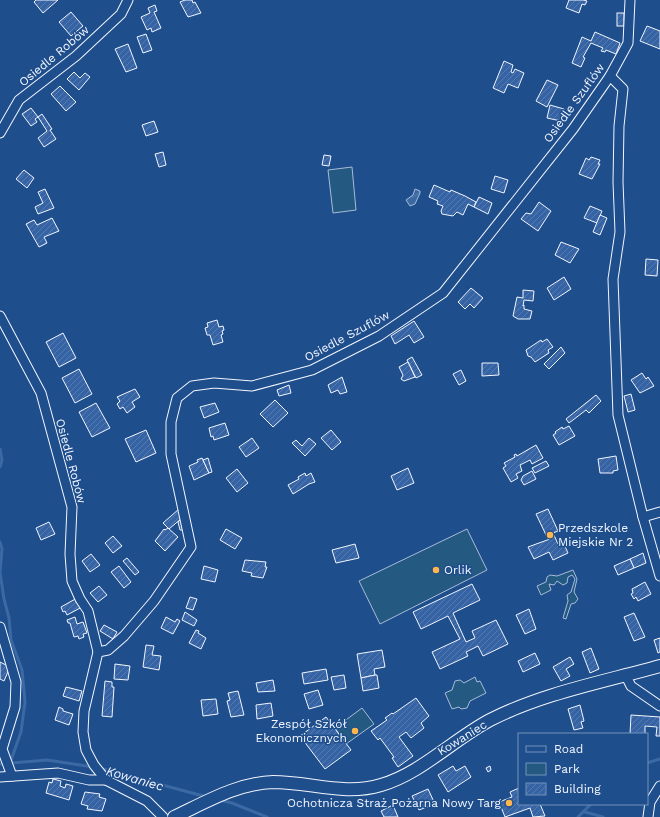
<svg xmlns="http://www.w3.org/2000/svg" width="660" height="817" font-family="'Work Sans',sans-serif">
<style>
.park{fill:#245a82;stroke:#a8bbd7}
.water{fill:url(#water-waves);stroke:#a8bbd7}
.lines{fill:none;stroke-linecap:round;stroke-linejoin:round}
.stream{stroke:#3b69a3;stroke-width:3}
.building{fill:url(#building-hatch);stroke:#f2f6ff}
.street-casing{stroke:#f2f6ff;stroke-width:11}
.secondary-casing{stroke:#f2f6ff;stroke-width:14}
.street{stroke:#1f4e8c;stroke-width:9}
.secondary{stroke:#1f4e8c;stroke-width:12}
.poi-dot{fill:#ffb74d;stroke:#1f4e8c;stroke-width:1.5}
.labels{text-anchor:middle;stroke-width:3;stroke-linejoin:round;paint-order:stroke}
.street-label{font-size:12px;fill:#f2f6ff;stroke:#1f4e8c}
.poi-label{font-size:12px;fill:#f2f6ff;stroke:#1f4e8c;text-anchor:start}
.water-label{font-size:13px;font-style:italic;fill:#f2f6ff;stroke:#1f4e8c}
</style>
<defs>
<pattern id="water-waves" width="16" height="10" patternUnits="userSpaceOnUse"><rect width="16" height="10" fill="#3b69a3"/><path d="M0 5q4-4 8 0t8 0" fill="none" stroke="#587fb1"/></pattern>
<pattern id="building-hatch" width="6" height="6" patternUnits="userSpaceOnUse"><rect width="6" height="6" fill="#3563a3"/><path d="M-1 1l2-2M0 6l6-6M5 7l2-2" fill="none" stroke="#537ab1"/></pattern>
</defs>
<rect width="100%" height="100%" fill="#1f4e8c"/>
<g class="park">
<path d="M352 167 356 210 333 213 328 170Z"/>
<path d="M467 529 487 570 380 624 359 581Z"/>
<path d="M573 570 577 579 574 592 578 599 575 603 571 604 566 619 563 618 568 601 567 595 571 592 575 579 572 575 568 577 567 583 563 585 557 581 554 585 549 584 551 590 541 595 537 586 546 582 547 577 550 575 557 576Z"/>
<path d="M475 677 477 682 480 681 486 693 470 701 467 708 461 709 459 707 452 709 445 693 452 690 455 681 460 680 464 683Z"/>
<path d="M362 708 374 724 346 744 335 728Z"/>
</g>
<path class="water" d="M415 189 420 191V193L415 204 410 206 406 200 413 195Z"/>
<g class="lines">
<g class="stream">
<path d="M0 449 2 460 0 467"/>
<path d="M0 542 2 549 0 572 4 599 9 618 11 640 22 670 25 702 21 732 10 763"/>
<path d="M647 763 660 759"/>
<path d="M0 764 47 760 93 767"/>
<path d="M99 768 207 797"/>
<path d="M220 800 232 803 267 817"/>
<path d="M585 812 603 817"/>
<path d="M578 817 591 804"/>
</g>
</g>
<g class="building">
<path d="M36 0H58L43 13 34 2Z"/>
<path d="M185 0H192L193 3 195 2 201 13 188 17 180 2Z"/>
<path d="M569 0H583L587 1 585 5 582 4 579 13 566 8Z"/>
<path d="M155 5 157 11 154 12 161 28 152 32 151 28 147 30 141 17 150 13 148 8Z"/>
<path d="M71 12 83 26 71 36 59 22Z"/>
<rect x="617" y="13" width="7" height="13"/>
<path d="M647 26 660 31V49L640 41Z"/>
<path d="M595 32 620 43 616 54 606 50 605 52 601 51 603 48 591 43 583 57 585 58 581 67 572 63 582 37 591 41Z"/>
<path d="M146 34 152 50 143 53 137 37Z"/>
<path d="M128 44 137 68 126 72 115 49Z"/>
<path d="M504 61 513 65 511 72 513 73 515 69 524 73 518 88 508 84 504 93 493 88Z"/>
<path d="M74 72 80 78 85 73 90 77 79 90 67 79Z"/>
<path d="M547 80 558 85 547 107 536 101Z"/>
<path d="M60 86 76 102 66 111 51 94Z"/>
<path d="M550 105 564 109 561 121 547 118Z"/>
<path d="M31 108 38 117 42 114 52 129 50 130 56 139 44 147 38 138 47 131 38 117 35 119 37 122 31 126 22 114Z"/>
<path d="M154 121 158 132 146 136 142 125Z"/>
<path d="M163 152 166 165 159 167 155 154Z"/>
<path d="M324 155 331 156 329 166 322 165Z"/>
<path d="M591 157 600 160 598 164H600L592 179 579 174 586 158 589 160Z"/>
<path d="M24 170 34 178 27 188 16 179Z"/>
<path d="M495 176 508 180 504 193 491 189Z"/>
<path d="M434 185 450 192 451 190 465 196 476 202 474 207 468 204 463 215 457 212 453 216 442 214 441 211 443 206 437 204 438 201 429 197Z"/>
<path d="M45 189 54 208 38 214 35 207 43 203 38 192Z"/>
<path d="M479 197 492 203 488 214 474 207Z"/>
<path d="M539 202 551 211 538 231 521 219 526 213 531 214Z"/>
<path d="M590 206 602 211 597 223 584 218Z"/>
<path d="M600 215 607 218 600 235 593 232Z"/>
<path d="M52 218 59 231 44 237 47 243 39 247 26 224 34 220 37 225Z"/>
<path d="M561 242 579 249 570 263 555 255Z"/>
<path d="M646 259 658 260 657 276 645 275Z"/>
<path d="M564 277 571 289 554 300 547 288Z"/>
<path d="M471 288 483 298 474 308 470 304 465 309 458 302Z"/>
<path d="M523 290 534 291 533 301 524 300 523 306 524 305V309L532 311 530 319H518L513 316 517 297 523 298Z"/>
<path d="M217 320 219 327 223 326 224 330 222 331 223 334 221 335 223 342 213 345 210 335H207L205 328 208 327 207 323Z"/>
<path d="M414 321 424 337 414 343 409 335 395 344 391 336Z"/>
<path d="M63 333 76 358 59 367 46 342Z"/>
<path d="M547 339 553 347 548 350 549 353 535 362 531 357 528 356 526 350 541 340 542 342Z"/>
<path d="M561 347 565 353 549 369 544 364Z"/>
<path d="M412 357 422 375 416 378 407 360Z"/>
<path d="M408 362 415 377 404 381 401 379 403 375 399 367Z"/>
<path d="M482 363H498L499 375 482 376Z"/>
<path d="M79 369 92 394 75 403 62 378Z"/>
<path d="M461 370 466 381 459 385 453 374Z"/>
<path d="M642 373 646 379 648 377 654 386 640 393 631 380Z"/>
<path d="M342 377 347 392 340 394 338 390 331 393 328 385Z"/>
<path d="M289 385 291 393 279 396 277 390Z"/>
<path d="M135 389 140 397 132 402 135 407 127 413 123 407 120 409 117 404 120 401 117 397Z"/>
<path d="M631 394 635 410 628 412 624 396Z"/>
<path d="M596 395 601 401 589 413 586 410 569 423 566 419Z"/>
<path d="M275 400 288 413 273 427 260 414Z"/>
<path d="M96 403 110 428 92 437 79 412Z"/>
<path d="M215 403 219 412 204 418 200 407Z"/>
<path d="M225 423 229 435 214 440 213 436 211 437 209 428Z"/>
<path d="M569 426 575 436 559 445 553 435 556 433 555 432 562 427 563 429Z"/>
<path d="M146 430 156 453 136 462 125 439Z"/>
<path d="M331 430 341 442 332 450 321 438Z"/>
<path d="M252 438 259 448 246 457 239 447Z"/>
<path d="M309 438 316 444 305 456 292 443 296 440 302 446Z"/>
<path d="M536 445 543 458 532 464 530 460 520 465 522 471 516 474 518 478 511 482 503 468 506 466 504 463 515 457 514 455 516 454 517 456Z"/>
<path d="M616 456 618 470 613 471V473H600L598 459Z"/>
<path d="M202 458 209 473 194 480 189 466 198 462 197 460Z"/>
<path d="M208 458 212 472 209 473 203 460Z"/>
<path d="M546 461 549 466 535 473 532 468Z"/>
<path d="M408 468 414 483 397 490 391 476Z"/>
<path d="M237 469 248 483 237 492 226 478Z"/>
<path d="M532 471 536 479 524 485 521 480 523 476Z"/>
<path d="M305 473 306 476 311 473 315 482 309 484 293 494 288 485 299 479 298 477Z"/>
<path d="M179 509 182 518 169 529 163 523Z"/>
<path d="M548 509 558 531 553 533 558 544 563 542 568 553 553 560 549 552 534 559 528 547 550 539 548 536 547 537 536 514Z"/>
<path d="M182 518 184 530H180L178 522Z"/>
<path d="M49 522 55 534 41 540 36 528Z"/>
<path d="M168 528 178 537 165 551 155 541 164 529 165 530Z"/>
<path d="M226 529 242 538 235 549 220 540Z"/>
<path d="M113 536 122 546 113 553 105 543Z"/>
<path d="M355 544 359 558 336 563 332 550Z"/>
<path d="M643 553 646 563 634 568 630 559Z"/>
<path d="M91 554 100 565 90 572 82 561Z"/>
<path d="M127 558 139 572 135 575 123 561Z"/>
<path d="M630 559 634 568 618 575 614 566Z"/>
<path d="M245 560 266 562 265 567H267L263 578 251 576 252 573 242 571Z"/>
<path d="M119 566 131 582 124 588 111 572Z"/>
<path d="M204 566 218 570 215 582 201 579Z"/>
<path d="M645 582 651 594 638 601 636 597 634 599 631 594 633 593 632 589Z"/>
<path d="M472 584 480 600 453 613 466 642 475 638 472 631 496 620 508 644 483 656 478 646 466 652 468 656 440 669 432 652 460 639 448 616 421 629 413 612Z"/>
<path d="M99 586 107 595 98 602 90 593Z"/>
<path d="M190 597 197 599 193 610 186 608Z"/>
<path d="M77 598 82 607 67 615 65 611 63 612 61 607Z"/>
<path d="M529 609 536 629 525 634 516 615Z"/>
<path d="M185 612 197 620 194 626 182 620Z"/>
<path d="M634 613 645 637 634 641 624 617Z"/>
<path d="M75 617 77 624 83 622 87 633 83 634 84 637 79 639 78 636 74 637 70 623H68L67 620Z"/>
<path d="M166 617 175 622 177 619 180 621 173 634 161 628Z"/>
<path d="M104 625 117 632 113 639 100 631Z"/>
<path d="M196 630 199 631 198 633 206 638 201 649 189 643Z"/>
<path d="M660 638V652L658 653 654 640Z"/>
<path d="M146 645 154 646 152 655 161 656 159 670 143 667Z"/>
<path d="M591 648 599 669 590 673 582 652Z"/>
<path d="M382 650 385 667 374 669 375 675 361 678 357 654Z"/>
<path d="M535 653 540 664 523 672 518 661Z"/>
<path d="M570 657 574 664 566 669 570 676 561 681 553 667Z"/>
<path d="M0 662 10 667 4 681 0 679Z"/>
<path d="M115 664 130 666 128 680 114 679Z"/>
<path d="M326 669 328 680 304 684 302 673Z"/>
<path d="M344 675 346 688 334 690 331 677Z"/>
<path d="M375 675H377L379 688 363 691 361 678Z"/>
<path d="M273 680 275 691 258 692 256 683Z"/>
<path d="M105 681 112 682V687H114L112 717 102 716Z"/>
<path d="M66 687 82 691 79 701 63 696Z"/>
<path d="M318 690 323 705 309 709 304 694Z"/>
<path d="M238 691 244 715 231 717 227 701 230 700 228 693Z"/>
<path d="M416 698 429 716 421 723 424 728 411 738 406 732 399 737 413 756 398 767 392 758 394 757 380 738 378 740 371 731 387 720 385 718 392 713 393 714Z"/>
<path d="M216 699 218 714 203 716 201 700Z"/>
<path d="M271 703 273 716 257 719 256 705Z"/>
<path d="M580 705 584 721 581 722 583 728 574 730 568 709Z"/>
<path d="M59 707 63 709V711L73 714 69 725 55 720Z"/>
<path d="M631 715 660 717V736H656L657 727 645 726V734H630Z"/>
<path d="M326 717 351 750 325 769 300 736Z"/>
<path d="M453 766 456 771 465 766 471 777 448 792 438 775Z"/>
<path d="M490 766 491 770 488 772 486 768Z"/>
<path d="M53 779 61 781 60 786 65 788 66 784 73 786 69 800 46 793 49 782 52 783Z"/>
<path d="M519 788V804H540L545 816 533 817 530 808 505 817 499 802 512 797 510 792Z"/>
<path d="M428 789 435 804 419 810 412 796Z"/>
<path d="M85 792 100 794 99 797 106 799 102 811 87 809 88 806 81 804Z"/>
<path d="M393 805 398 817H384L381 811Z"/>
</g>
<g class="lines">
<defs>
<g id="street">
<path d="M610 76 623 89 619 126 618 182 620 232 613 279 618 415 643 517 660 576"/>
<path d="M0 133 19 100 76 56 121 14 128 0"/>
<path d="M0 316 41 393 72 507 70 554 72 581 80 599 88 611 98 652 84 711 83 732 86 750 94 765 106 780 147 801 163 817"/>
<path d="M643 517 660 512"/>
<path d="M0 627 16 682 15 707 2 749 12 776"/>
<path d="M98 652 108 650 124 636 154 601 191 547 171 454V422L177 398 192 386 214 383 252 386 312 370 379 336 443 293 573 129 610 76 628 43 630 0"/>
<path d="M626 676 631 686 660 706"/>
<path d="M0 777 58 773 89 780H106"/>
<path d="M648 817 650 802 660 786"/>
</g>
<path id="secondary" d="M174 817C206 802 238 783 273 782 310 782 345 796 381 785 420 774 454 739 490 720 543 693 603 682 660 666"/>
</defs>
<use href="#street" class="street-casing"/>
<use href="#secondary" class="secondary-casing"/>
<use href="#street" class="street"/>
<use href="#secondary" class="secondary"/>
</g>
<g class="poi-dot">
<circle cx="550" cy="535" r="4"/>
<circle cx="436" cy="570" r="4"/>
<circle cx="355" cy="731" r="4"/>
<circle cx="509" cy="803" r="4"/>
</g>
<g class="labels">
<g class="street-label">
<text transform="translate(54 56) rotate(-40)" y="4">Osiedle Robów</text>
<text transform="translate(574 103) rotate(-54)" y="4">Osiedle Szuflów</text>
<text transform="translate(347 336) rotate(-28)" y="4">Osiedle Szuflów</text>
<text transform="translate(71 461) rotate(75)" y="4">Osiedle Robów</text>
<text transform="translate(462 738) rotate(-32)" y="4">Kowaniec</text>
</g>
<g class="poi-label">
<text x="558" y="532">Przedszkole<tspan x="558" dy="14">Miejskie Nr 2</tspan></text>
<text x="444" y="574">Orlik</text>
<text x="347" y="728" text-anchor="end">Zespół Szkół<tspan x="347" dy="14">Ekonomicznych</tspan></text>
<text x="501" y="807" text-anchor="end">Ochotnicza Straż Pożarna Nowy Targ</text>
</g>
<g class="water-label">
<text transform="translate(135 778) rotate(16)" y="5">Kowaniec</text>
</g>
</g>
<rect x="518" y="733" width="130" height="72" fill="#1f4e8c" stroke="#7391ba"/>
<rect x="526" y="746" width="20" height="6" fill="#1f4e8c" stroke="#7391ba"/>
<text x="554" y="753" font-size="12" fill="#f2f6ff">Road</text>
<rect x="526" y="763" width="20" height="12" fill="#245a82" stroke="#7391ba"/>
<text x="554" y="773" font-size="12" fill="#f2f6ff">Park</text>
<rect x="526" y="783" width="20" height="12" fill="url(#building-hatch)" stroke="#7391ba"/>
<text x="554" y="793" font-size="12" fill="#f2f6ff">Building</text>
</svg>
